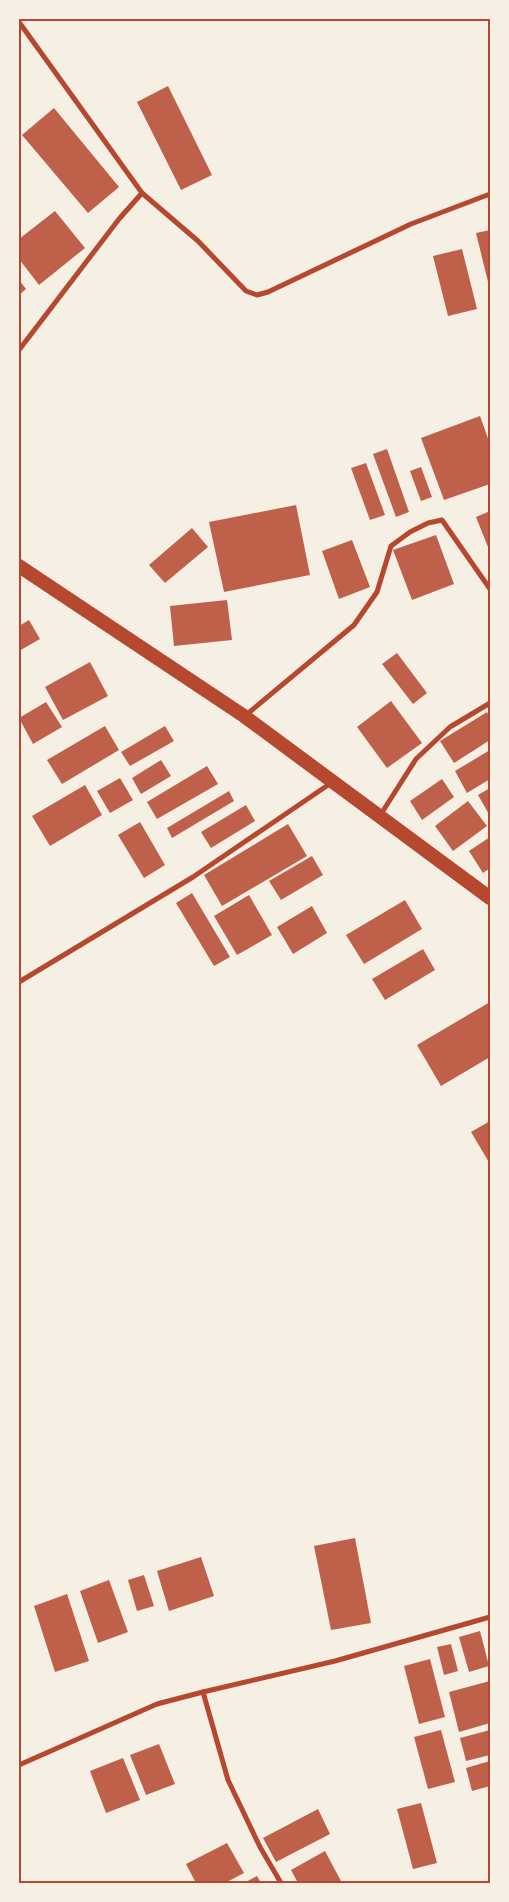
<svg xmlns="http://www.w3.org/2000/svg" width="509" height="1902" font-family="'Exo 2',sans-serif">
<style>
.building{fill:#bf614a}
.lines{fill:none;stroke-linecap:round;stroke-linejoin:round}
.minor{stroke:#b5482f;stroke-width:5}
.trunk{stroke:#b5482f;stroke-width:14}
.neatline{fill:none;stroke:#b5482f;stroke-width:2}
</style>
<rect width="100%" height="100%" fill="#f6efe4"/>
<g class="building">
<path d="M168 86 212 175 181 190 137 102Z"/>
<path d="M54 108 119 187 88 213 22 135Z"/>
<path d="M55 211 85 248 39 285 19 259V239Z"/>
<path d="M490 230V290L476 233Z"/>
<path d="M462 249 477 309 448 316 433 256Z"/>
<path d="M19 280 26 289 19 295Z"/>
<path d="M480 416 490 444V484L444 500 421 438Z"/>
<path d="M387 449 409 512 396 517 373 454Z"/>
<path d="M366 463 385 515 370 520 351 468Z"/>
<path d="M421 467 432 497 421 501 410 471Z"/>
<path d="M296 505 310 575 224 592 209 522Z"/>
<path d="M490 511V552L476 517Z"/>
<path d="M192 528 208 547 165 583 149 565Z"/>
<path d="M436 535 454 584 412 600 393 550Z"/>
<path d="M352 540 370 587 339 599 322 551Z"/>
<path d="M227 600 232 640 174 646 170 606Z"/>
<path d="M29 620 40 639 19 651V626Z"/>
<path d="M397 653 427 693 413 704 382 664Z"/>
<path d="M90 662 108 696 63 720 45 687Z"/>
<path d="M391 701 422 743 387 768 357 727Z"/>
<path d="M46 702 62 727 33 744 19 718Z"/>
<path d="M487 712 490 718V740L454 763 440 741Z"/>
<path d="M105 726 119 750 62 784 47 760Z"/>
<path d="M165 726 174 741 130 766 121 752Z"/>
<path d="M490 750V779L467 793 455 771Z"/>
<path d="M161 760 171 776 141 794 132 778Z"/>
<path d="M207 766 218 784 157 819 147 802Z"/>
<path d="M120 778 133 800 110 813 97 791Z"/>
<path d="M442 779 454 797 422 820 410 801Z"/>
<path d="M85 785 102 815 50 846 32 816Z"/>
<path d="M490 788V816L478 795Z"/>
<path d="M229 791 234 801 172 838 167 828Z"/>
<path d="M468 801 487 826 453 851 435 826Z"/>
<path d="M246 805 255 821 211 848 201 832Z"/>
<path d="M140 822 165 865 144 878 118 835Z"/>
<path d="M288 824 307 856 222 906 204 875Z"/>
<path d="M490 837V868L483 873 469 851Z"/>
<path d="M312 856 323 875 281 900 269 881Z"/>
<path d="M192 893 230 957 214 966 176 903Z"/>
<path d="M249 895 272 935 237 955 214 916Z"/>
<path d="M405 900 422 929 364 964 346 935Z"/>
<path d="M312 906 327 933 293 954 277 927Z"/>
<path d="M423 949 435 970 385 1000 372 979Z"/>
<path d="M490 1002V1057L441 1086 417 1045Z"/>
<path d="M490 1121V1164L471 1132Z"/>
<path d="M355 1538 371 1623 331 1630 314 1546Z"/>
<path d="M201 1557 214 1596 169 1611 157 1571Z"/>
<path d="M144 1575 154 1606 137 1611 128 1580Z"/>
<path d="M109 1580 128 1632 98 1643 80 1591Z"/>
<path d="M67 1594 89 1661 55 1672 34 1606Z"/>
<path d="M480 1631 489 1666 469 1672 459 1637Z"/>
<path d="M451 1644 458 1671 444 1675 437 1647Z"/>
<path d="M430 1659 445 1717 419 1724 404 1666Z"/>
<path d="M490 1681V1723L459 1732 449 1692Z"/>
<path d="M441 1730 455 1782 428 1789 414 1737Z"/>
<path d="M490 1730V1755L466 1761 460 1738Z"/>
<path d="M159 1744 175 1784 146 1795 130 1755Z"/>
<path d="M123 1758 140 1800 106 1813 90 1771Z"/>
<path d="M490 1761V1786L472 1791 466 1768Z"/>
<path d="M421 1803 437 1863 413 1869 397 1809Z"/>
<path d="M318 1809 330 1834 276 1862 263 1838Z"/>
<path d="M227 1843 244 1873 225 1883H196L186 1864Z"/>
<path d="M325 1851 342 1883H298L291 1870Z"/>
<path d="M257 1876 261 1883H244Z"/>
</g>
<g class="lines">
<g class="minor">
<path d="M19 22 142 193"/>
<path d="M19 350 119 219 142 193 198 241 246 291 257 295 268 292 411 224 490 194"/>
<path d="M246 715 354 625 377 592 391 546 410 532 428 523 442 520 490 589"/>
<path d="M381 814 416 759 450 727 490 703"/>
<path d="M19 982 193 877 331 783"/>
<path d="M203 1692 335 1661 490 1617"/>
<path d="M19 1765 157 1704 203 1692 228 1780 260 1847 281 1883"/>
</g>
<path class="trunk" d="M19 566 244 716 490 898"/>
</g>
<rect width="509" height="1902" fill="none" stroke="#f6efe4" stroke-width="40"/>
<rect x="20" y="20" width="469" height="1862" class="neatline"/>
</svg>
